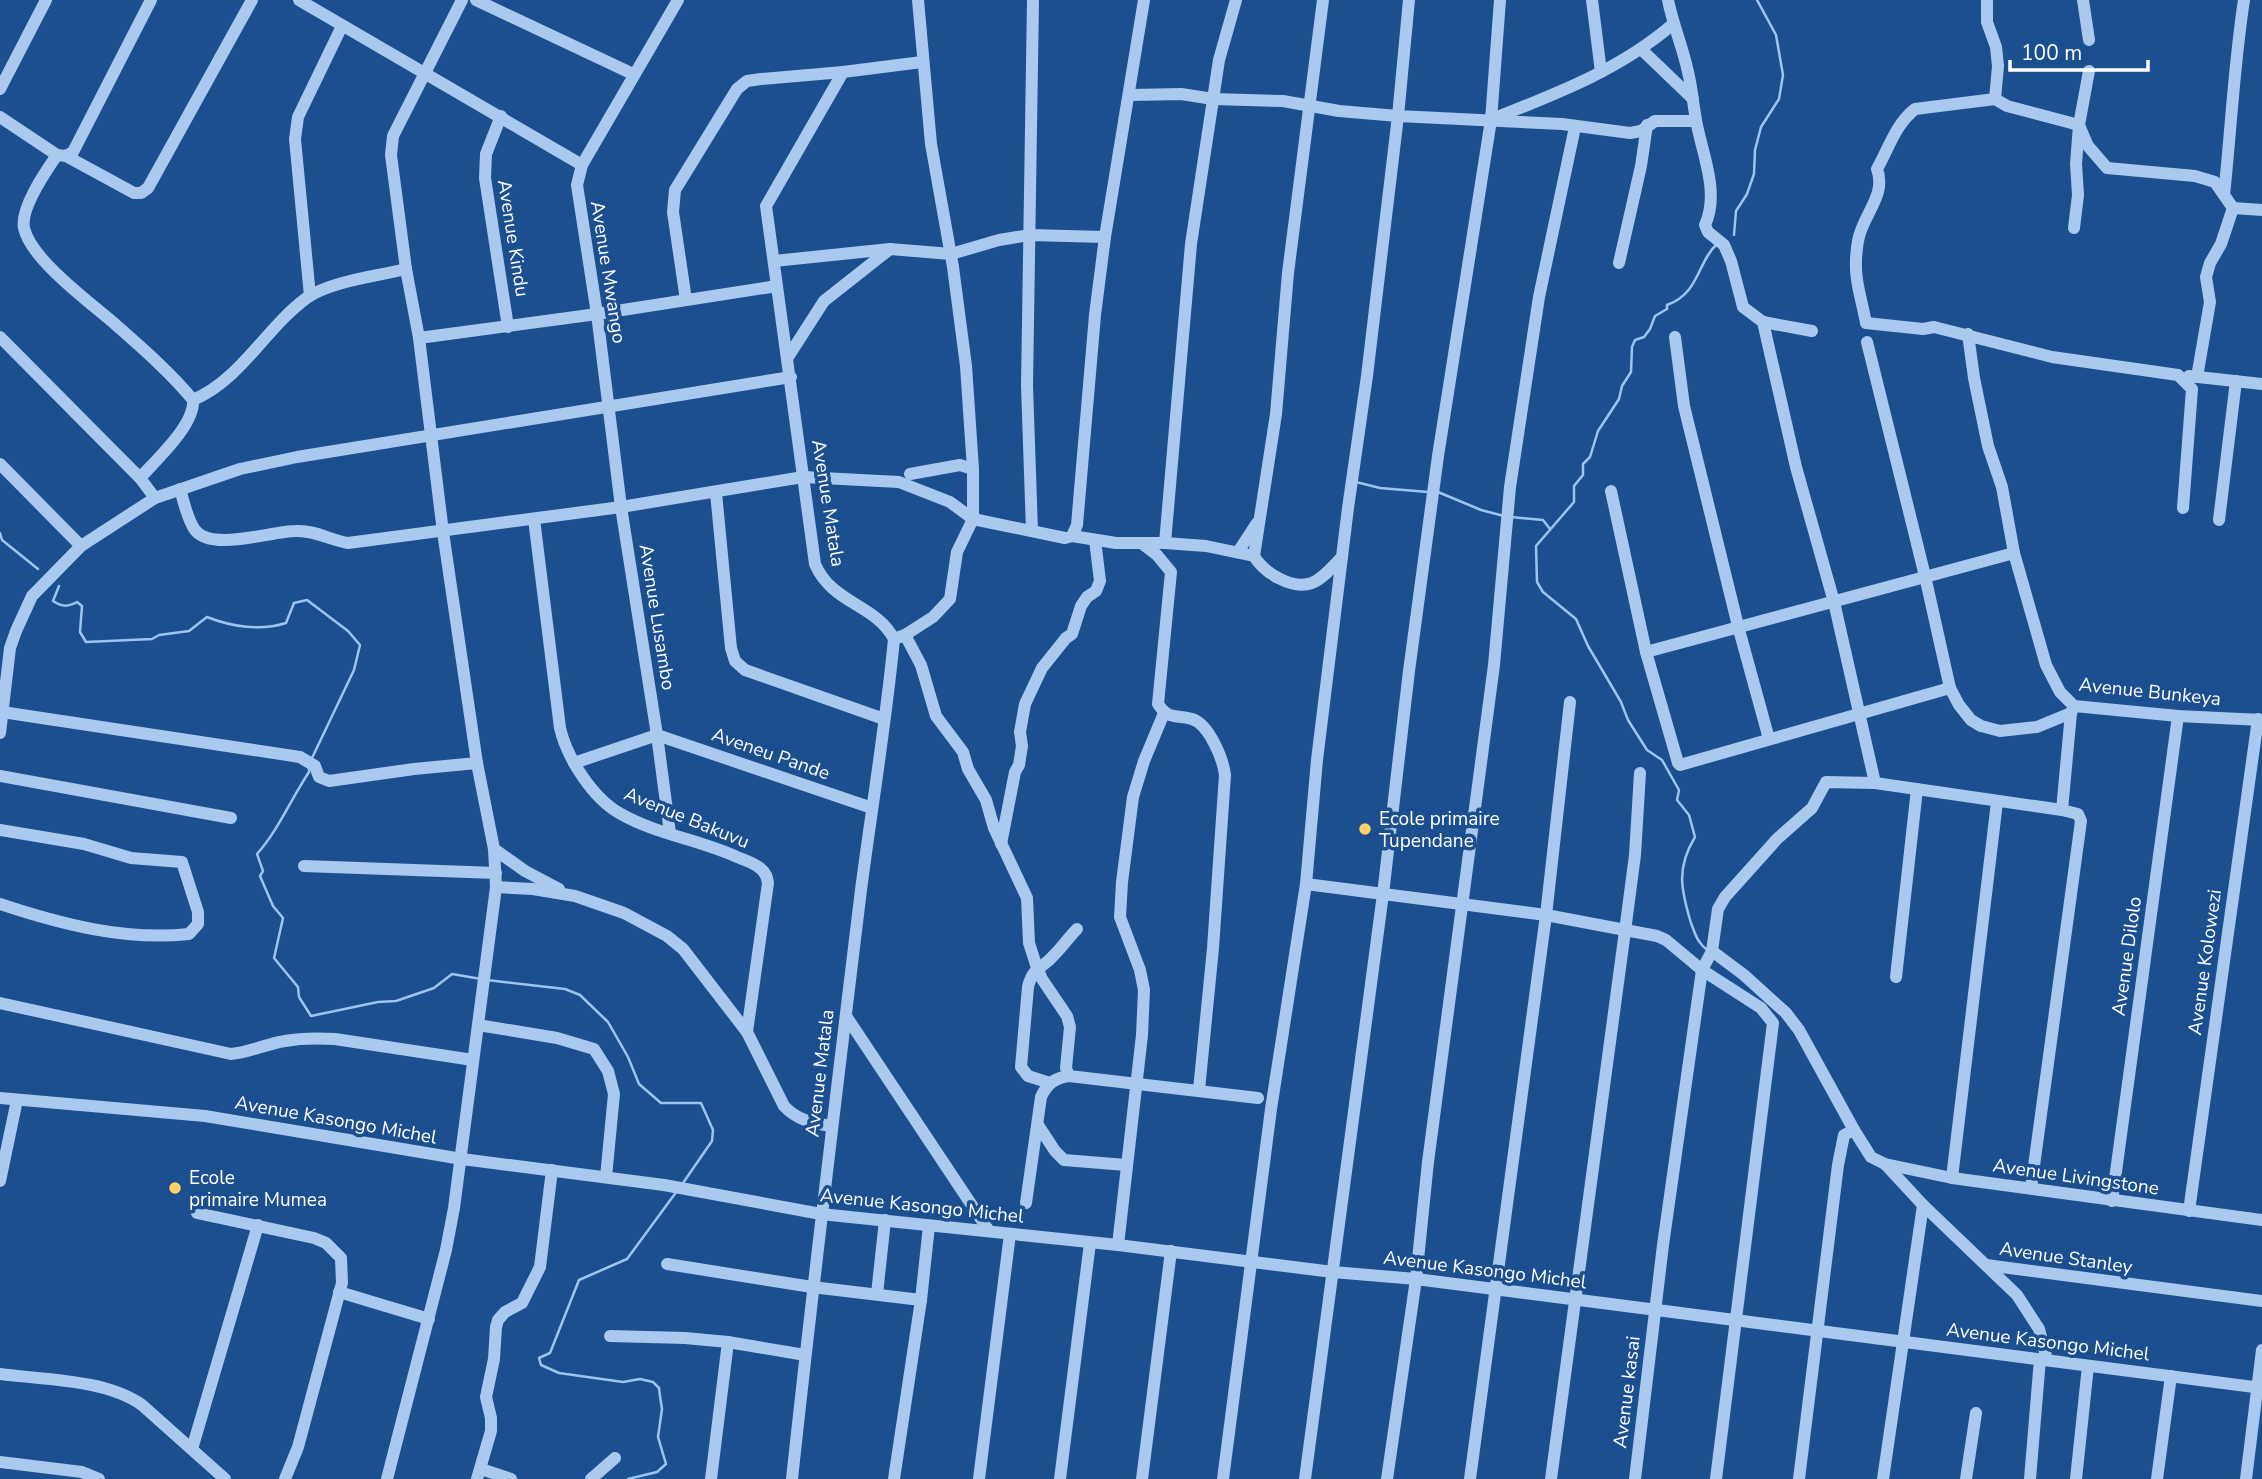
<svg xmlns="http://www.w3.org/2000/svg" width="2262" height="1479" font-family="'Nunito Sans',sans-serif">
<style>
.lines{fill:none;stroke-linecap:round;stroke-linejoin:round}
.stream{stroke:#9cc4f0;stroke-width:2.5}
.minor{stroke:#a9c9ee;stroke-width:12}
.poi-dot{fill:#ffd166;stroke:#1b4f8f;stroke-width:2.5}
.labels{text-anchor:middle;stroke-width:7;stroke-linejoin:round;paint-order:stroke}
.street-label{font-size:19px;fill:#fff;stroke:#1b4f8f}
.poi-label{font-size:19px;fill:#fff;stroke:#1b4f8f;text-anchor:start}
</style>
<rect width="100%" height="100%" fill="#1b4f8f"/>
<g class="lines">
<g class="stream">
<path d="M1734 235 1736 211 1747 194 1754 174 1755 150 1761 127 1779 99 1783 75 1776 35 1757 0"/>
<path d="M1356 482 1380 488 1428 492"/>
<path d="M1438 492 1481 510 1504 516"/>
<path d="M1511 517 1543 520 1550 529"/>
<path d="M0 533 2 540 38 569"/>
<path d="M59 586 53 601C62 607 68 607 77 602L82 606 80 632 86 642 152 639 159 635 189 631 207 617C232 627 261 631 286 623L294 603 307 600 348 631 360 645 354 670 312 758"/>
<path d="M309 767V772C291 799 279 829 257 854L263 871 260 876 273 906 283 918 274 958 298 987 299 997 311 1016 378 1002 396 1001 434 988 452 974 481 979"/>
<path d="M1708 951C1697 942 1696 936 1691 923 1681 890 1676 868 1695 837L1689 815 1677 800 1679 790 1662 760 1647 750 1628 720 1621 702 1588 646 1576 619 1543 592 1537 582 1536 546 1574 502V486L1583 475V464L1590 457 1598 431 1619 399 1622 386 1631 372 1632 347 1635 340 1644 337 1650 329 1655 316 1667 309V305C1700 293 1697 262 1717 244"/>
<path d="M487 980 565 989 580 995 608 1022 628 1057 639 1084 661 1103H701L713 1130 712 1141 683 1183"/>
<path d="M628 1479 657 1472 666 1464 658 1437 662 1409 660 1396 659 1388 653 1382 640 1379 623 1382 559 1373 541 1365 539 1358 550 1353 579 1280 627 1259 677 1191"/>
</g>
<g class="minor">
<path d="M299 0 582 165"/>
<path d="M476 0 633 74"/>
<path d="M1323 0 1288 273 1276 414 1254 556C1264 573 1292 590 1312 583 1324 578 1334 565 1342 557"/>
<path d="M1409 0 1398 116 1562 124 1630 133 1641 131 1655 121H1696"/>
<path d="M1592 0 1601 72"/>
<path d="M1668 0C1673 25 1683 48 1688 72 1692 88 1693 104 1696 120 1702 154 1720 192 1705 225L1708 232 1724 245 1731 261 1743 307 1763 322 1796 467 1834 602 1875 783 2062 810 2078 814 2081 821 2031 1188"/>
<path d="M1987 0V22L1996 47 1998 66 1995 99"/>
<path d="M2083 0 2089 40"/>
<path d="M1642 50 1693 99"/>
<path d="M0 89 46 0"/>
<path d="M1130 95 1181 94 1213 99 1283 101 1339 111 1398 116 1367 376 1348 508 1317 760 1306 884 1546 915 1657 936 1666 940 1702 970 1761 1008 1773 1023 1716 1479"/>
<path d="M501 116 486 154 485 178 508 327"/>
<path d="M0 117 57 155 66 156 73 152 151 0"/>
<path d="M1495 118C1558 93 1621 69 1673 24"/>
<path d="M57 155C46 171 20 208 24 228 31 260 91 303 116 325 141 347 172 374 193 400 195 425 156 460 140 478"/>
<path d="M66 156 134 193H141L148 188 252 0"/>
<path d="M2224 195C2231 130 2234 64 2244 0"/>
<path d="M2233 208 2262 210"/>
<path d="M2074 228 2078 195 2076 164 2079 125 2089 71"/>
<path d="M774 261 890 249 951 254 999 240 1030 235 1105 237"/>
<path d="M1619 263 1641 166 1647 125"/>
<path d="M310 296 295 139 298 117 342 26"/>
<path d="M686 300 673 212 675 190 737 89 747 81 761 79 843 72"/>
<path d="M1763 322 1812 331"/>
<path d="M1968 334 1974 378 1988 446 2002 487 2014 553 2046 665 2060 692 2074 706 2178 716 2262 720"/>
<path d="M0 337 140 478 155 498"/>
<path d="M1675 337 1684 406 1738 626 1769 739"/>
<path d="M419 338 597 314 777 286"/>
<path d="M1867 342 1925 576 1950 688 1959 705 1971 720 1981 726 2000 731 2037 727 2071 713"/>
<path d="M788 357 824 301 890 249"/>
<path d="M2189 376 2262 384"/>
<path d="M193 400C242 379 266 327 308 297 332 281 378 276 406 269"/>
<path d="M0 464 81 546"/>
<path d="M910 474 960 465 973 469"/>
<path d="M180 489C184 502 187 519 195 530 212 552 271 531 296 531 315 530 330 540 348 543L621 507 803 477 899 482 950 502 973 519 1065 538 1072 536 1077 525 1095 315 1105 237 1144 0"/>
<path d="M1611 491 1646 652 1678 763 1680 765 1950 688"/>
<path d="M716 493 731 648 735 661 745 670 884 719"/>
<path d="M2183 508 2192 389 2178 375 2052 357 1934 327 1923 329 1866 323C1860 291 1852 276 1858 241 1862 215 1887 196 1877 169 1889 148 1895 125 1915 109L1995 99 2007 106 2079 125 2088 146 2107 168 2195 176 2215 182 2233 208 2221 244 2210 263 2206 277 2210 302 2197 377"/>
<path d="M534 519 560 728C567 758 593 799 621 814 656 834 700 840 737 857 745 860 755 863 761 869 766 873 767 877 768 883L747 1032"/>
<path d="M2219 520 2236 381"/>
<path d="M1032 531 1027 386 1033 0"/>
<path d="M1072 536 1116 543H1165L1206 546 1254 556"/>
<path d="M1165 543 1191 244 1219 60 1236 0"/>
<path d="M1144 545 1157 555 1171 572 1158 704C1169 721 1176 714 1192 719 1209 724 1223 759 1225 775L1213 948 1199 1090"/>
<path d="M1238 552 1257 523"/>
<path d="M905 635 921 665 936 716 963 752 968 769 986 800 994 828 1027 898 1029 943 1037 968 1042 979 1067 1016 1070 1027 1066 1068 1069 1076 1258 1098"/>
<path d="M894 639 905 635 933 617 950 599 957 552 973 519V469L966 366 953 267 931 144 918 0"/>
<path d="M1646 652 2014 553"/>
<path d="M2 712 300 757 315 766 319 777 329 781 414 769 477 763"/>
<path d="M0 733 10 648 16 631 32 596 81 546 155 498 240 469 297 457 791 377"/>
<path d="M574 763 657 735 872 808"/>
<path d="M0 776 231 818"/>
<path d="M2062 810 2071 713 2074 706"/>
<path d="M0 830 84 844 131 858 182 862 198 912V924L189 934C125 941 60 924 0 904"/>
<path d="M670 833 657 735 621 507 597 314 577 185 582 165 678 0"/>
<path d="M1001 844 1015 772 1019 765 1022 746 1020 732 1025 704 1042 668 1066 638 1072 634 1081 606 1087 597 1096 591 1100 581 1095 540"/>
<path d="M494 849 525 871 559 889"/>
<path d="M304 866 496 873"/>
<path d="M496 887 533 889 575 896 624 913 667 936 683 949 747 1032 784 1106C797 1120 812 1123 831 1126"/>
<path d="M1712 951 1744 975 1786 1013 1799 1030 1854 1130 1871 1157 1885 1164 1923 1205 2017 1295 2039 1329 2047 1360"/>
<path d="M1896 977 1917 789"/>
<path d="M0 1003 231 1054C250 1052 266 1044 285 1041 301 1038 318 1038 335 1039L473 1060"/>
<path d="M846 1016 989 1231"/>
<path d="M478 1025 557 1038 594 1049 608 1071 614 1094 606 1177"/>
<path d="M1050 1083 1028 1076 1021 1067 1028 987C1033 966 1043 969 1055 954 1063 946 1069 937 1077 929"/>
<path d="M0 1098 205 1116 462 1159 664 1185 821 1214 1118 1245 1333 1272 1416 1279 2262 1388"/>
<path d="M1038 1125 1055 1151 1064 1160 1126 1165"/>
<path d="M1885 1164 1952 1178 2262 1220"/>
<path d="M1952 1178 1997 802"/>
<path d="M0 1181 17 1100"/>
<path d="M2112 1201 2178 716"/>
<path d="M1026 1203 1041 1097C1047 1084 1054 1078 1069 1076"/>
<path d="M2189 1211 2258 719"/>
<path d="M197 1213 314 1238 326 1243 341 1258 342 1283 298 1447 285 1479"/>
<path d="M1118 1245 1142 1035 1144 990 1140 970 1120 917 1122 882 1133 797 1144 761 1164 713"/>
<path d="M667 1264 812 1287 921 1300"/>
<path d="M1986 1265 2262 1301"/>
<path d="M339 1292 429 1319"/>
<path d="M877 1294 885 1220"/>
<path d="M610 1336 685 1338 728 1342 805 1355"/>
<path d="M0 1374C44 1380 105 1379 142 1405L225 1479"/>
<path d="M192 1449 258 1225"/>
<path d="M0 1462 82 1472 99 1479"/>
<path d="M481 1469 511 1479"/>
<path d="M387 1479 446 1250 454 1208 496 887 494 849 477 763 443 532 419 338 406 269 391 155 393 136 462 0"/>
<path d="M477 1479 491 1431V1418L486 1397 494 1359 496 1327 498 1320 505 1312 522 1303 540 1267 552 1170"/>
<path d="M591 1479 615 1458"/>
<path d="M711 1479 728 1342"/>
<path d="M792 1479C813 1283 837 1087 861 890 872 806 886 723 894 639 876 604 832 604 815 564L766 206 843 72 922 62"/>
<path d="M894 1479 921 1300 929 1226"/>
<path d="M979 1479 1010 1234"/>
<path d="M1060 1479 1090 1243"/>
<path d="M1142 1479 1171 1251"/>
<path d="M1223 1479 1271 1109 1306 884"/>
<path d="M1305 1479 1383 894 1409 671 1438 456 1491 120 1500 0"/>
<path d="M1387 1479 1416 1279 1428 1162 1494 665 1510 487 1539 297 1575 127"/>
<path d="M1470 1479 1546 915 1570 702"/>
<path d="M1551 1479 1625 931 1635 855 1640 773"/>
<path d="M1635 1479 1663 1245 1702 970 1712 951 1718 909 1725 897 1777 839 1812 808 1826 782 1875 783"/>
<path d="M1799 1479 1838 1165 1844 1135 1854 1130"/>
<path d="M1883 1479 1923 1205"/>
<path d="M1966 1479 1976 1413"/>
<path d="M2030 1479 2040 1359"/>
<path d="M2076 1479 2088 1366"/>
<path d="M2157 1479 2171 1376"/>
<path d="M2246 1479 2262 1350"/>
</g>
</g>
<g class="poi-dot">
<circle cx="1365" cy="829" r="7"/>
<circle cx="175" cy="1188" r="7"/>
</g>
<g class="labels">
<g class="street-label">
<text transform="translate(514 238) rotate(81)" y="7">Avenue Kindu</text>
<text transform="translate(609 272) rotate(81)" y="7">Avenue Mwango</text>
<text transform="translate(829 503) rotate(81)" y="7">Avenue Matala</text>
<text transform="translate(658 617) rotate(81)" y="7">Avenue Lusambo</text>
<text transform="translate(2150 691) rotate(6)" y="7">Avenue Bunkeya</text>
<text transform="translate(771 753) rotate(19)" y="7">Aveneu Pande</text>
<text transform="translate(687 817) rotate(22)" y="7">Avenue Bakuvu</text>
<text transform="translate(2126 956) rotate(-82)" y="7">Avenue Dilolo</text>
<text transform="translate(2204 962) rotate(-82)" y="7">Avenue Kolowezi</text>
<text transform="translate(819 1073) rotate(-83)" y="7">Avenue Matala</text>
<text transform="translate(336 1119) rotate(10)" y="7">Avenue Kasongo Michel</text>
<text transform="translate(2076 1176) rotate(8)" y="7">Avenue Livingstone</text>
<text transform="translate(922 1205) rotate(6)" y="7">Avenue Kasongo Michel</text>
<text transform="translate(2066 1257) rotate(8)" y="7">Avenue Stanley</text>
<text transform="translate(1485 1269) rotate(7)" y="7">Avenue Kasongo Michel</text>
<text transform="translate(2048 1341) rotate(7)" y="7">Avenue Kasongo Michel</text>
<text transform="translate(1626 1392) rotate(-83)" y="7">Avenue kasai</text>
</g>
<g class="poi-label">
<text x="1379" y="825">Ecole primaire<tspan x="1379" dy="22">Tupendane</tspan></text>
<text x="189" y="1184">Ecole<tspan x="189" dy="22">primaire Mumea</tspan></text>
</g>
</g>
<path d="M2010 60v10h138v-10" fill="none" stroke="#ffffff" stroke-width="3.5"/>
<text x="2021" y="60" font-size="21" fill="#ffffff" stroke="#1b4f8f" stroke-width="5" paint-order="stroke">100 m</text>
</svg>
